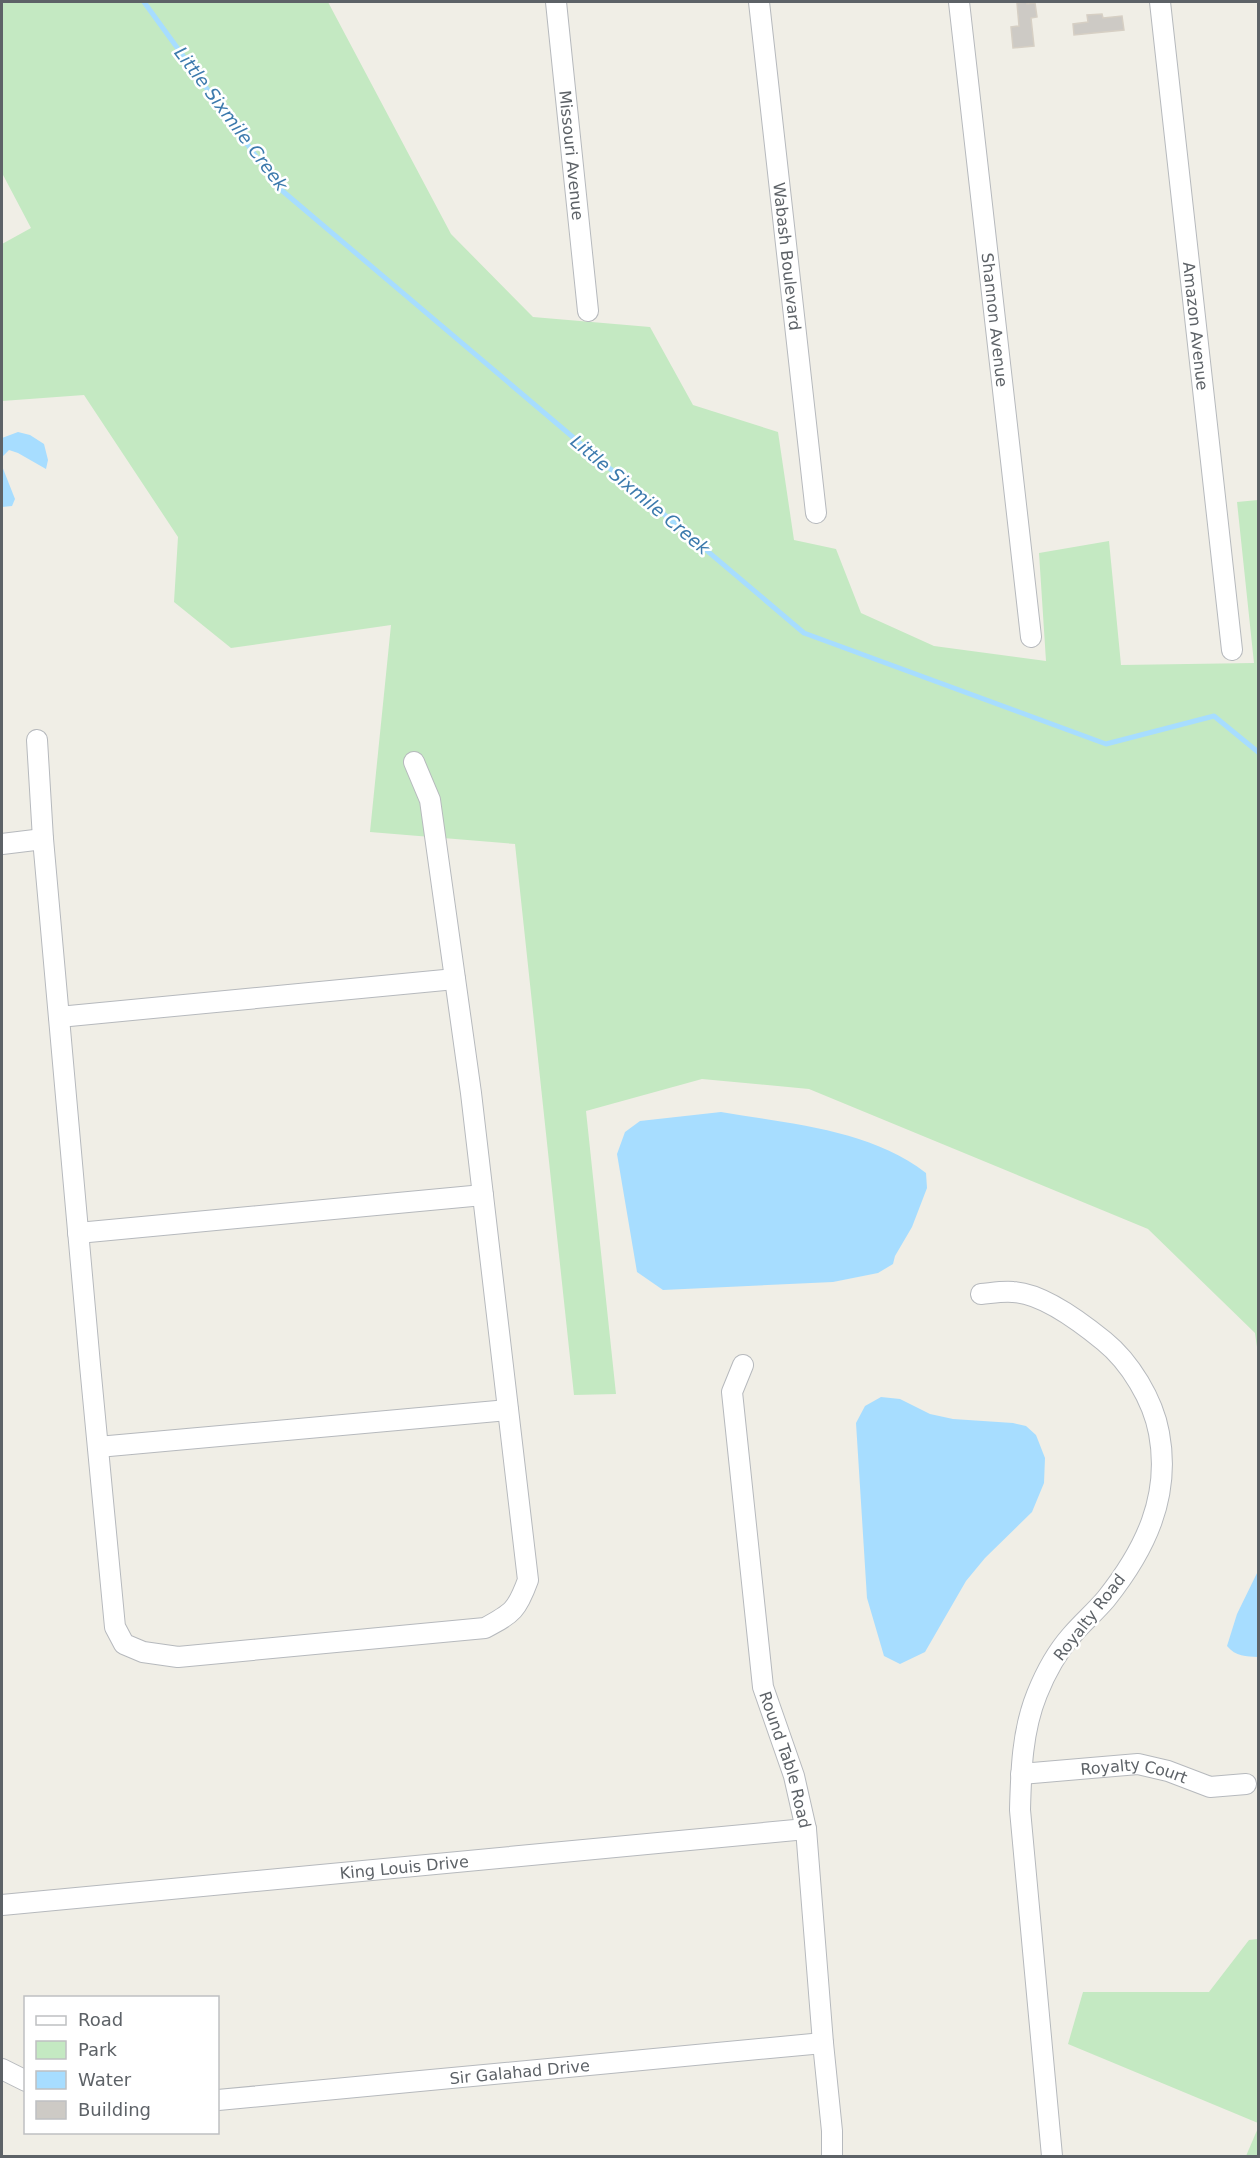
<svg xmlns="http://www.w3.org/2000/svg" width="1260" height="2158" font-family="'DejaVu Sans',sans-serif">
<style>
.green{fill:#c4e9c2}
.water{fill:#a7ddff}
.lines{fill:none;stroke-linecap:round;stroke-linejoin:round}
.stream{stroke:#a7ddff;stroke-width:5}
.building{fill:#cdcac5;stroke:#d6cfc4;stroke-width:1.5}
.minor-casing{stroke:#b6b9bd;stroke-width:22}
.minor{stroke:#fff;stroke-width:20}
.labels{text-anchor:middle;stroke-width:5;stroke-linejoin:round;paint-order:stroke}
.street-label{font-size:16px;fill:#5d6267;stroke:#fff}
.water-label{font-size:18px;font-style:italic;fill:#3c7aad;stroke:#fff}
</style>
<rect width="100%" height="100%" fill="#f0eee6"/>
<g class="green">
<path d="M2 2H328L451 234 533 317 650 327 693 405 778 432 794 540 836 549 861 613 934 646 1046 661 1039 553 1109 541 1121 665 1254 663 1237 502 1258 500V1354L1255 1333 1148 1229 809 1089 702 1079 586 1111 616 1394 574 1395 515 844 370 832 391 625 231 648 174 602 178 537 84 395 2 401V244L31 228 2 173Z"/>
<path d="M1258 1939V2123L1068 2044 1083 1992H1209L1249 1940Z"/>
<path d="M1258 2128V2156H1246Z"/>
</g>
<g class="water">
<path d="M18 432 30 435 44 444 48 460 46 469 18 453 9 450 3 456 2 464V438Z"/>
<path d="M2 466 15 499 12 506 2 507Z"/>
<path d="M721 1112C790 1124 869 1129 926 1173L927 1188 912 1227 895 1256 893 1264 878 1273 833 1282 663 1290 637 1272 617 1154 625 1132 640 1121Z"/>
<path d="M881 1397 900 1399 930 1414 953 1419 1013 1423 1026 1426 1036 1435 1045 1458 1044 1483 1032 1512 985 1558 966 1581 925 1652 900 1664 884 1656 867 1598 856 1423 865 1406Z"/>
<path d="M1258 1571V1657C1246 1656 1236 1657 1227 1646L1237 1614Z"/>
</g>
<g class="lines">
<path class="stream" d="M144 2 279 188 804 633 1106 744 1214 716 1258 752"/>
</g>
<g class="building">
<path d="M1027 2V4L1035 3 1037 17 1031 18 1034 46 1013 48 1011 27 1019 26 1017 3Z"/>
<path d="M1102 14 1103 18 1122 16 1124 30 1074 35 1073 24 1088 22 1087 15Z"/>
</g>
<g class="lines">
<defs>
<g id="minor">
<path id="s1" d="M556 2 588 311"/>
<path id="s2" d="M759 2 816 513"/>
<path id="s3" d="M959 2 1031 637"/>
<path id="s4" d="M1160 2 1232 650"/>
<path d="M37 740 43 839 90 1365 115 1627 124 1644 143 1652 178 1657 485 1628C513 1613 517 1610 528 1580L471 1093 430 800 414 762"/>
<path d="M2 844 43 839"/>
<path d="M59 1017 455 979"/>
<path d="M78 1233 483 1195"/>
<path d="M981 1294C992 1293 1003 1291 1013 1292 1042 1293 1082 1323 1104 1341 1130 1362 1153 1400 1159 1433 1171 1497 1145 1550 1106 1599 1095 1612 1082 1623 1071 1636 1057 1652 1045 1674 1037 1694 1022 1731 1021 1771 1020 1810L1052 2156"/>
<path id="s5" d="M743 1365 732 1392 763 1687 794 1776 806 1829 823 2043 832 2131V2156"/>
<path d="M98 1447 508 1410"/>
<path id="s6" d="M1021 1774 1138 1764 1168 1771 1210 1787 1246 1784"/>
<path id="s7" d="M2 1905 806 1829"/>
<path d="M2 2069 26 2081"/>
<path id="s8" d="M218 2100 823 2043"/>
</g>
</defs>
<use href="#minor" class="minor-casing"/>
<use href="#minor" class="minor"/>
</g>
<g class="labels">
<g class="street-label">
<text dy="6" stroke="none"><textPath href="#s1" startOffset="154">Missouri Avenue</textPath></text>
<text dy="6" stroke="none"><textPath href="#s2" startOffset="256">Wabash Boulevard</textPath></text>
<text dy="6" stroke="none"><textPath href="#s3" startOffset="320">Shannon Avenue</textPath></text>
<text dy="6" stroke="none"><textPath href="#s4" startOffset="326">Amazon Avenue</textPath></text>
<text transform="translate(1089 1617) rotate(-52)" y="6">Royalty Road</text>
<text dy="6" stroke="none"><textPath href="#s5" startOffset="402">Round Table Road</textPath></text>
<text dy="6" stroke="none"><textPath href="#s6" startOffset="114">Royalty Court</textPath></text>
<text dy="6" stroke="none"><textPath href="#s7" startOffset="404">King Louis Drive</textPath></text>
<text dy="6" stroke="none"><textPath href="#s8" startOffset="303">Sir Galahad Drive</textPath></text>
</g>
<g class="water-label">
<text transform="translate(231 119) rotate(53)" y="6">Little Sixmile Creek</text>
<text transform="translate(640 495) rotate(40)" y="6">Little Sixmile Creek</text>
</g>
</g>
<rect width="1260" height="2158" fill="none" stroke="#5d6267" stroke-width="6"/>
<rect x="24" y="1996" width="195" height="138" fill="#ffffff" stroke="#bec0c2" stroke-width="1.5"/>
<rect x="36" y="2016" width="30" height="9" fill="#ffffff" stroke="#bec0c2" stroke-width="1.5"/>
<text x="78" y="2026" font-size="18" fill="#5d6267">Road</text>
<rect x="36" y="2041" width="30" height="18" fill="#c4e9c2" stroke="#bec0c2" stroke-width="1.5"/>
<text x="78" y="2056" font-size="18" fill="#5d6267">Park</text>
<rect x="36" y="2071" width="30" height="18" fill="#a7ddff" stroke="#bec0c2" stroke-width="1.5"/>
<text x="78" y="2086" font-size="18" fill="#5d6267">Water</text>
<rect x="36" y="2101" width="30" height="18" fill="#cdcac5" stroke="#bec0c2" stroke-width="1.5"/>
<text x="78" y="2116" font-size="18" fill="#5d6267">Building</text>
</svg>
